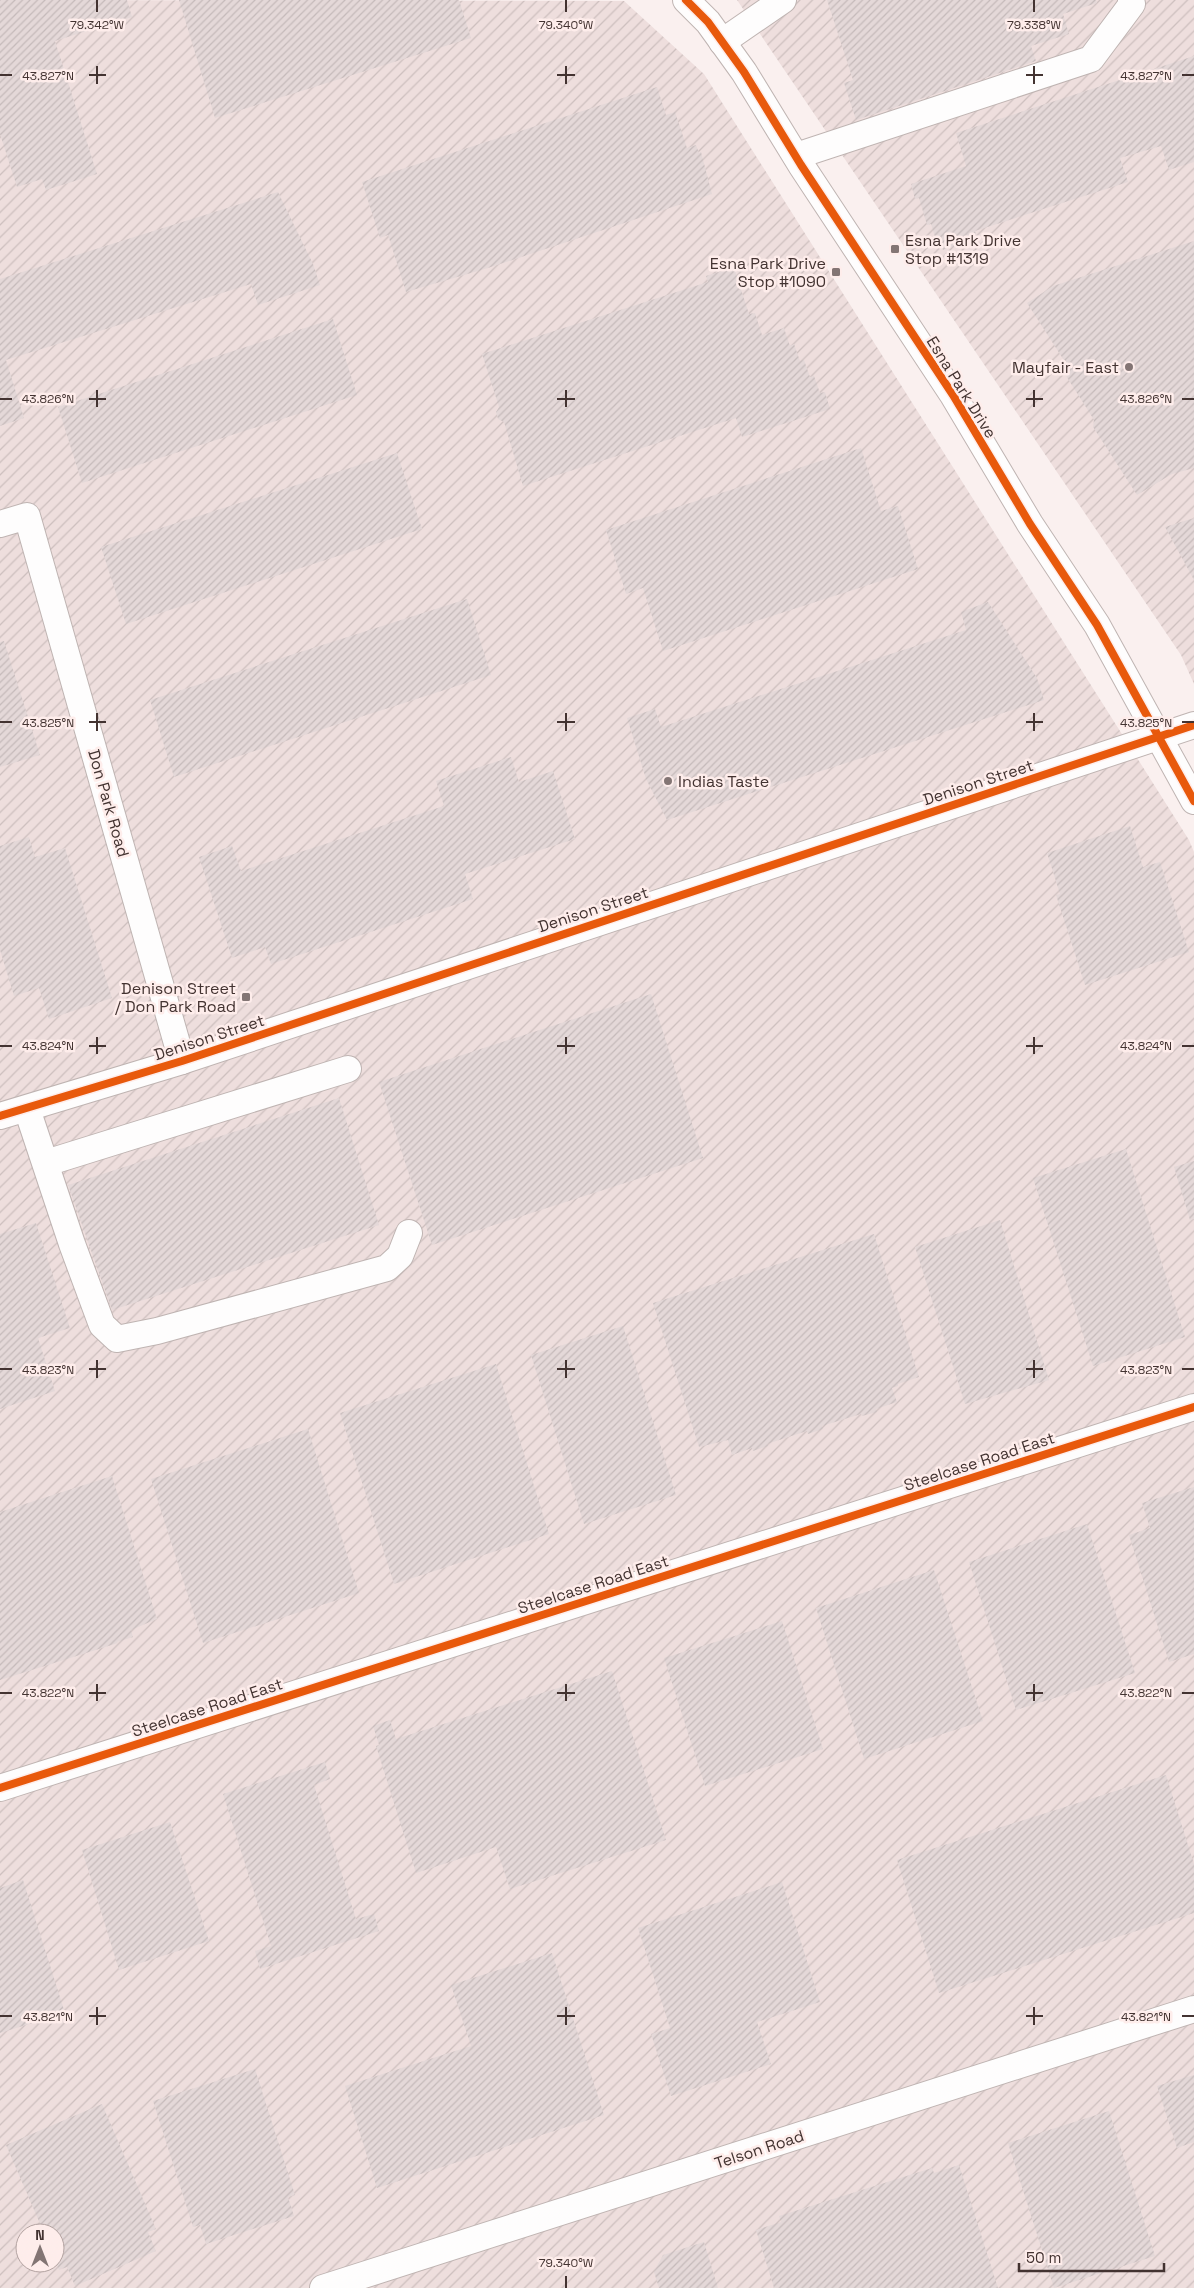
<svg xmlns="http://www.w3.org/2000/svg" width="1194" height="2288" font-family="'Space Grotesk',sans-serif">
<style>
.industrial{fill:url(#industrial-furrows);fill-rule:evenodd}
.building{fill:url(#building-hatch)}
.lines{fill:none;stroke-linecap:round;stroke-linejoin:round}
.minor-casing{stroke:#bfb4b2;stroke-width:28}
.minor{stroke:#fefdfd;stroke-width:26}
.cycleway-casing{stroke:#feedeb;stroke-width:11}
.cycleway{stroke:#e8590c;stroke-width:8}
.ticks{fill:none;stroke:#433331;stroke-width:2}
.poi-dot{fill:#837574;stroke:#feedeb;stroke-width:2}
.labels{text-anchor:middle;stroke-width:5;stroke-linejoin:round;paint-order:stroke}
.poi-label{font-size:16px;fill:#433331;stroke:#feedeb;text-anchor:end}
.street-label{font-size:16px;fill:#433331;stroke:#feedeb}
.ticks-label{font-size:12px;text-anchor:middle;fill:#433331;stroke:#feedeb;stroke-width:5;stroke-linejoin:round;paint-order:stroke}
</style>
<defs>
<pattern id="industrial-furrows" width="10" height="10" patternUnits="userSpaceOnUse" patternTransform="scale(1.25)"><rect width="10" height="10" fill="#eededd"/><path d="M-1 1l2-2M0 10L10 0M9 11l2-2" fill="none" stroke="#cdbfbe"/></pattern>
<pattern id="building-hatch" width="6" height="6" patternUnits="userSpaceOnUse" patternTransform="scale(1.25)"><rect width="6" height="6" fill="#e4d8d8"/><path d="M-1 1l2-2M0 6l6-6M5 7l2-2" fill="none" stroke="#c5baba"/></pattern>
</defs>
<rect width="100%" height="100%" fill="#faf0ef"/>
<g class="industrial">
<path d="M0 0 624 1 704 74 1189 840 1194 852V2288H0ZM25 2233H55V2263H25Z"/>
<path d="M737 0H1194V684L1181 655Z"/>
</g>
<g class="building">
<path d="M0 0H127L132 17 55 41 97 174 46 190 42 179 17 187 0 134Z"/>
<path d="M179 0H459L471 38 215 118Z"/>
<path d="M827 0H1096L1097 3 1063 14 1069 34 1031 46 1036 61 856 120 844 83 853 80Z"/>
<path d="M1194 56V162L1169 170 1161 146 1120 158 1128 182 975 231 977 238 943 250 938 236 935 237 931 224 927 225 919 198 915 199 911 184 966 166 956 133Z"/>
<path d="M657 87 666 115 675 112 687 148 696 145 699 153 701 152 712 194 488 268 406 292 388 235 380 238 362 182Z"/>
<path d="M278 192 313 264 320 285 258 305 251 284 6 360 24 418 0 426V279Z"/>
<path d="M1194 241V468L1172 474 1137 495 1093 427 1094 420 1063 371 1065 362 1027 303 1053 286Z"/>
<path d="M731 268V271H735L749 314 755 313 762 335 784 328 790 346 794 344 800 361 804 360 810 377 814 376 820 393 825 392 830 409 742 437 736 418 523 486 504 422 498 419 496 412 499 407 482 354 708 282 706 276Z"/>
<path d="M333 319 357 395 82 483 58 407Z"/>
<path d="M861 448 881 511 898 506 918 569 663 651 643 588 626 594 606 530Z"/>
<path d="M397 453 422 529 126 624 101 547Z"/>
<path d="M1194 518V580L1165 527Z"/>
<path d="M467 599 491 675 174 777 150 700Z"/>
<path d="M988 602 1037 678 1044 700 667 820 646 779 627 718 655 709 661 727 966 630 961 612Z"/>
<path d="M4 641 40 755 0 767V642Z"/>
<path d="M511 757 519 782 553 771 575 839 465 874 473 899 271 964 265 947 232 958 199 857 232 846 241 871 444 806 436 781Z"/>
<path d="M1130 826 1143 867 1160 862 1189 952 1085 985 1056 895 1060 894 1047 853Z"/>
<path d="M29 837 35 857 65 848 112 998 49 1019 39 988 14 996 0 950V846Z"/>
<path d="M651 994 703 1158 432 1245 379 1082Z"/>
<path d="M339 1098 379 1225 112 1310 68 1185Z"/>
<path d="M1126 1149 1185 1337 1093 1366 1033 1178Z"/>
<path d="M1194 1161V1219L1190 1220 1174 1167Z"/>
<path d="M1000 1220 1049 1380 965 1404 915 1247Z"/>
<path d="M36 1223 70 1328 38 1338 55 1391 0 1409V1234Z"/>
<path d="M874 1234 919 1377 898 1384V1386L892 1388 897 1402 876 1409 877 1412 862 1416 861 1414 822 1426 823 1429 808 1434 807 1431 767 1444 768 1446 753 1451 752 1448 732 1455 728 1440 699 1447 653 1303Z"/>
<path d="M623 1326 676 1495 584 1524 531 1355Z"/>
<path d="M496 1364 549 1534 394 1584 340 1413Z"/>
<path d="M308 1429 359 1593 203 1643 151 1479Z"/>
<path d="M112 1476 157 1619 131 1630 133 1637 117 1642 118 1643 0 1680V1512Z"/>
<path d="M1194 1487V1654L1169 1662 1129 1535 1150 1528 1142 1503Z"/>
<path d="M1087 1524 1135 1673 1016 1710 969 1562Z"/>
<path d="M934 1570 983 1721 864 1759 816 1608Z"/>
<path d="M782 1621 823 1749 705 1786 664 1658Z"/>
<path d="M612 1671 666 1840 510 1889 496 1847 416 1873 376 1746 379 1745 373 1726 390 1720 396 1739Z"/>
<path d="M325 1762 330 1779 314 1785 356 1919 374 1914 379 1931 260 1969 255 1951 271 1946 223 1794Z"/>
<path d="M1166 1775 1194 1864V1913L939 1993 897 1860Z"/>
<path d="M170 1822 209 1941 119 1970 82 1850Z"/>
<path d="M23 1880 65 2013 0 2033V1888Z"/>
<path d="M782 1882 820 2002 757 2022 771 2064 671 2096 651 2034 670 2028 638 1928Z"/>
<path d="M552 1953 604 2115 377 2188 345 2086 471 2046 451 1985Z"/>
<path d="M255 2069 295 2195 288 2197 294 2216 206 2244 200 2225 193 2227 153 2101Z"/>
<path d="M1194 2075V2142L1177 2148 1157 2086Z"/>
<path d="M102 2104 156 2229 148 2232 156 2251 75 2286 67 2267 59 2270 55 2260V2233H44L6 2145Z"/>
<path d="M1109 2111 1155 2256 1054 2288 1008 2143Z"/>
<path d="M959 2165 998 2288H774L756 2230 781 2222 779 2216 932 2168 934 2173Z"/>
<path d="M704 2242 718 2288H659L654 2272 663 2255Z"/>
</g>
<g class="lines">
<defs>
<g id="minor">
<path d="M686 0 708 22 744 72 801 165 953 395 1030 524 1097 625 1194 801"/>
<path d="M722 42 783 0"/>
<path d="M796 156 1091 59 1132 4 1131 0"/>
<path d="M0 524 27 516 182 1061"/>
<path d="M27 1109 72 1244 102 1325 117 1339 157 1331 387 1268 400 1256 409 1233"/>
<path d="M0 1116 182 1061 1194 725"/>
<path d="M46 1163 348 1069"/>
<path d="M0 1788 1194 1407"/>
<path d="M323 2288 1194 2009"/>
</g>
</defs>
<use href="#minor" class="minor-casing"/>
<use href="#minor" class="minor"/>
<defs>
<g id="cycleway">
<path d="M686 0 708 22 744 72 801 165 953 395 1030 524 1097 625 1194 801"/>
<path d="M0 1116 182 1061 1194 725"/>
<path d="M0 1788 1194 1407"/>
</g>
</defs>
<use href="#cycleway" class="cycleway-casing"/>
<use href="#cycleway" class="cycleway"/>
</g>
<path class="ticks" d="M97 0V12M566 0V12M1034 0V12M97 66V84M566 66V84M1034 66V84M0 75H12M89 75H106M557 75H575M1026 75H1043M1182 75H1194M97 390V407M566 390V407M1034 390V407M0 399H12M89 399H106M557 399H575M1026 399H1043M1182 399H1194M97 713V731M566 713V731M1034 713V731M0 722H12M89 722H106M557 722H575M1026 722H1043M1182 722H1194M97 1037V1054M566 1037V1054M1034 1037V1054M0 1046H12M89 1046H106M557 1046H575M1026 1046H1043M1182 1046H1194M97 1360V1378M566 1360V1378M1034 1360V1378M0 1369H12M89 1369H106M557 1369H575M1026 1369H1043M1182 1369H1194M97 1684V1701M566 1684V1701M1034 1684V1701M0 1693H12M89 1693H106M557 1693H575M1026 1693H1043M1182 1693H1194M97 2007V2025M566 2007V2025M1034 2007V2025M0 2016H12M89 2016H106M557 2016H575M1026 2016H1043M1182 2016H1194M566 2276V2288"/>
<g class="poi-dot">
<rect x="890" y="244" width="10" height="10" rx="2.5"/>
<rect x="831" y="267" width="10" height="10" rx="2.5"/>
<circle cx="1129" cy="367" r="5"/>
<circle cx="668" cy="781" r="5"/>
<rect x="241" y="992" width="10" height="10" rx="2.5"/>
</g>
<g class="labels">
<g class="poi-label">
<text x="905" y="246" text-anchor="start">Esna Park Drive<tspan x="905" dy="18">Stop #1319</tspan></text>
<text x="826" y="269">Esna Park Drive<tspan x="826" dy="18">Stop #1090</tspan></text>
<text x="1119" y="373">Mayfair - East</text>
<text x="678" y="787" text-anchor="start">Indias Taste</text>
<text x="236" y="994">Denison Street<tspan x="236" dy="18">/ Don Park Road</tspan></text>
</g>
<g class="street-label">
<text transform="translate(962 387) rotate(58)" y="6">Esna Park Drive</text>
<text transform="translate(978 782) rotate(-18)" y="6">Denison Street</text>
<text transform="translate(109 803) rotate(74)" y="6">Don Park Road</text>
<text transform="translate(593 909) rotate(-18)" y="6">Denison Street</text>
<text transform="translate(209 1037) rotate(-18)" y="6">Denison Street</text>
<text transform="translate(979 1461) rotate(-18)" y="6">Steelcase Road East</text>
<text transform="translate(593 1584) rotate(-18)" y="6">Steelcase Road East</text>
<text transform="translate(207 1707) rotate(-18)" y="6">Steelcase Road East</text>
<text transform="translate(759 2149) rotate(-18)" y="6">Telson Road</text>
</g>
</g>
<g class="ticks-label">
<text x="97" y="29">79.342°W</text>
<text x="566" y="29">79.340°W</text>
<text x="1034" y="29">79.338°W</text>
<text x="48" y="80">43.827°N</text>
<text x="1146" y="80">43.827°N</text>
<text x="48" y="403">43.826°N</text>
<text x="1146" y="403">43.826°N</text>
<text x="48" y="727">43.825°N</text>
<text x="1146" y="727">43.825°N</text>
<text x="48" y="1050">43.824°N</text>
<text x="1146" y="1050">43.824°N</text>
<text x="48" y="1374">43.823°N</text>
<text x="1146" y="1374">43.823°N</text>
<text x="48" y="1697">43.822°N</text>
<text x="1146" y="1697">43.822°N</text>
<text x="48" y="2021">43.821°N</text>
<text x="1146" y="2021">43.821°N</text>
<text x="566" y="2267">79.340°W</text>
</g>
<g transform="translate(40 2248)"><circle r="24" fill="#feedeb" stroke="#b3a3a1"/>
<path d="M0-4L9 19L0 12L-9 19Z" fill="#837574"/>
<text y="-8" font-size="14" font-weight="bold" text-anchor="middle" fill="#433331">N</text>
</g>
<path d="M1019 2263v8h145v-8" fill="none" stroke="#433331" stroke-width="2.5"/>
<text x="1026" y="2263" font-size="15" fill="#433331" stroke="#feedeb" stroke-width="4" paint-order="stroke">50 m</text>
</svg>
